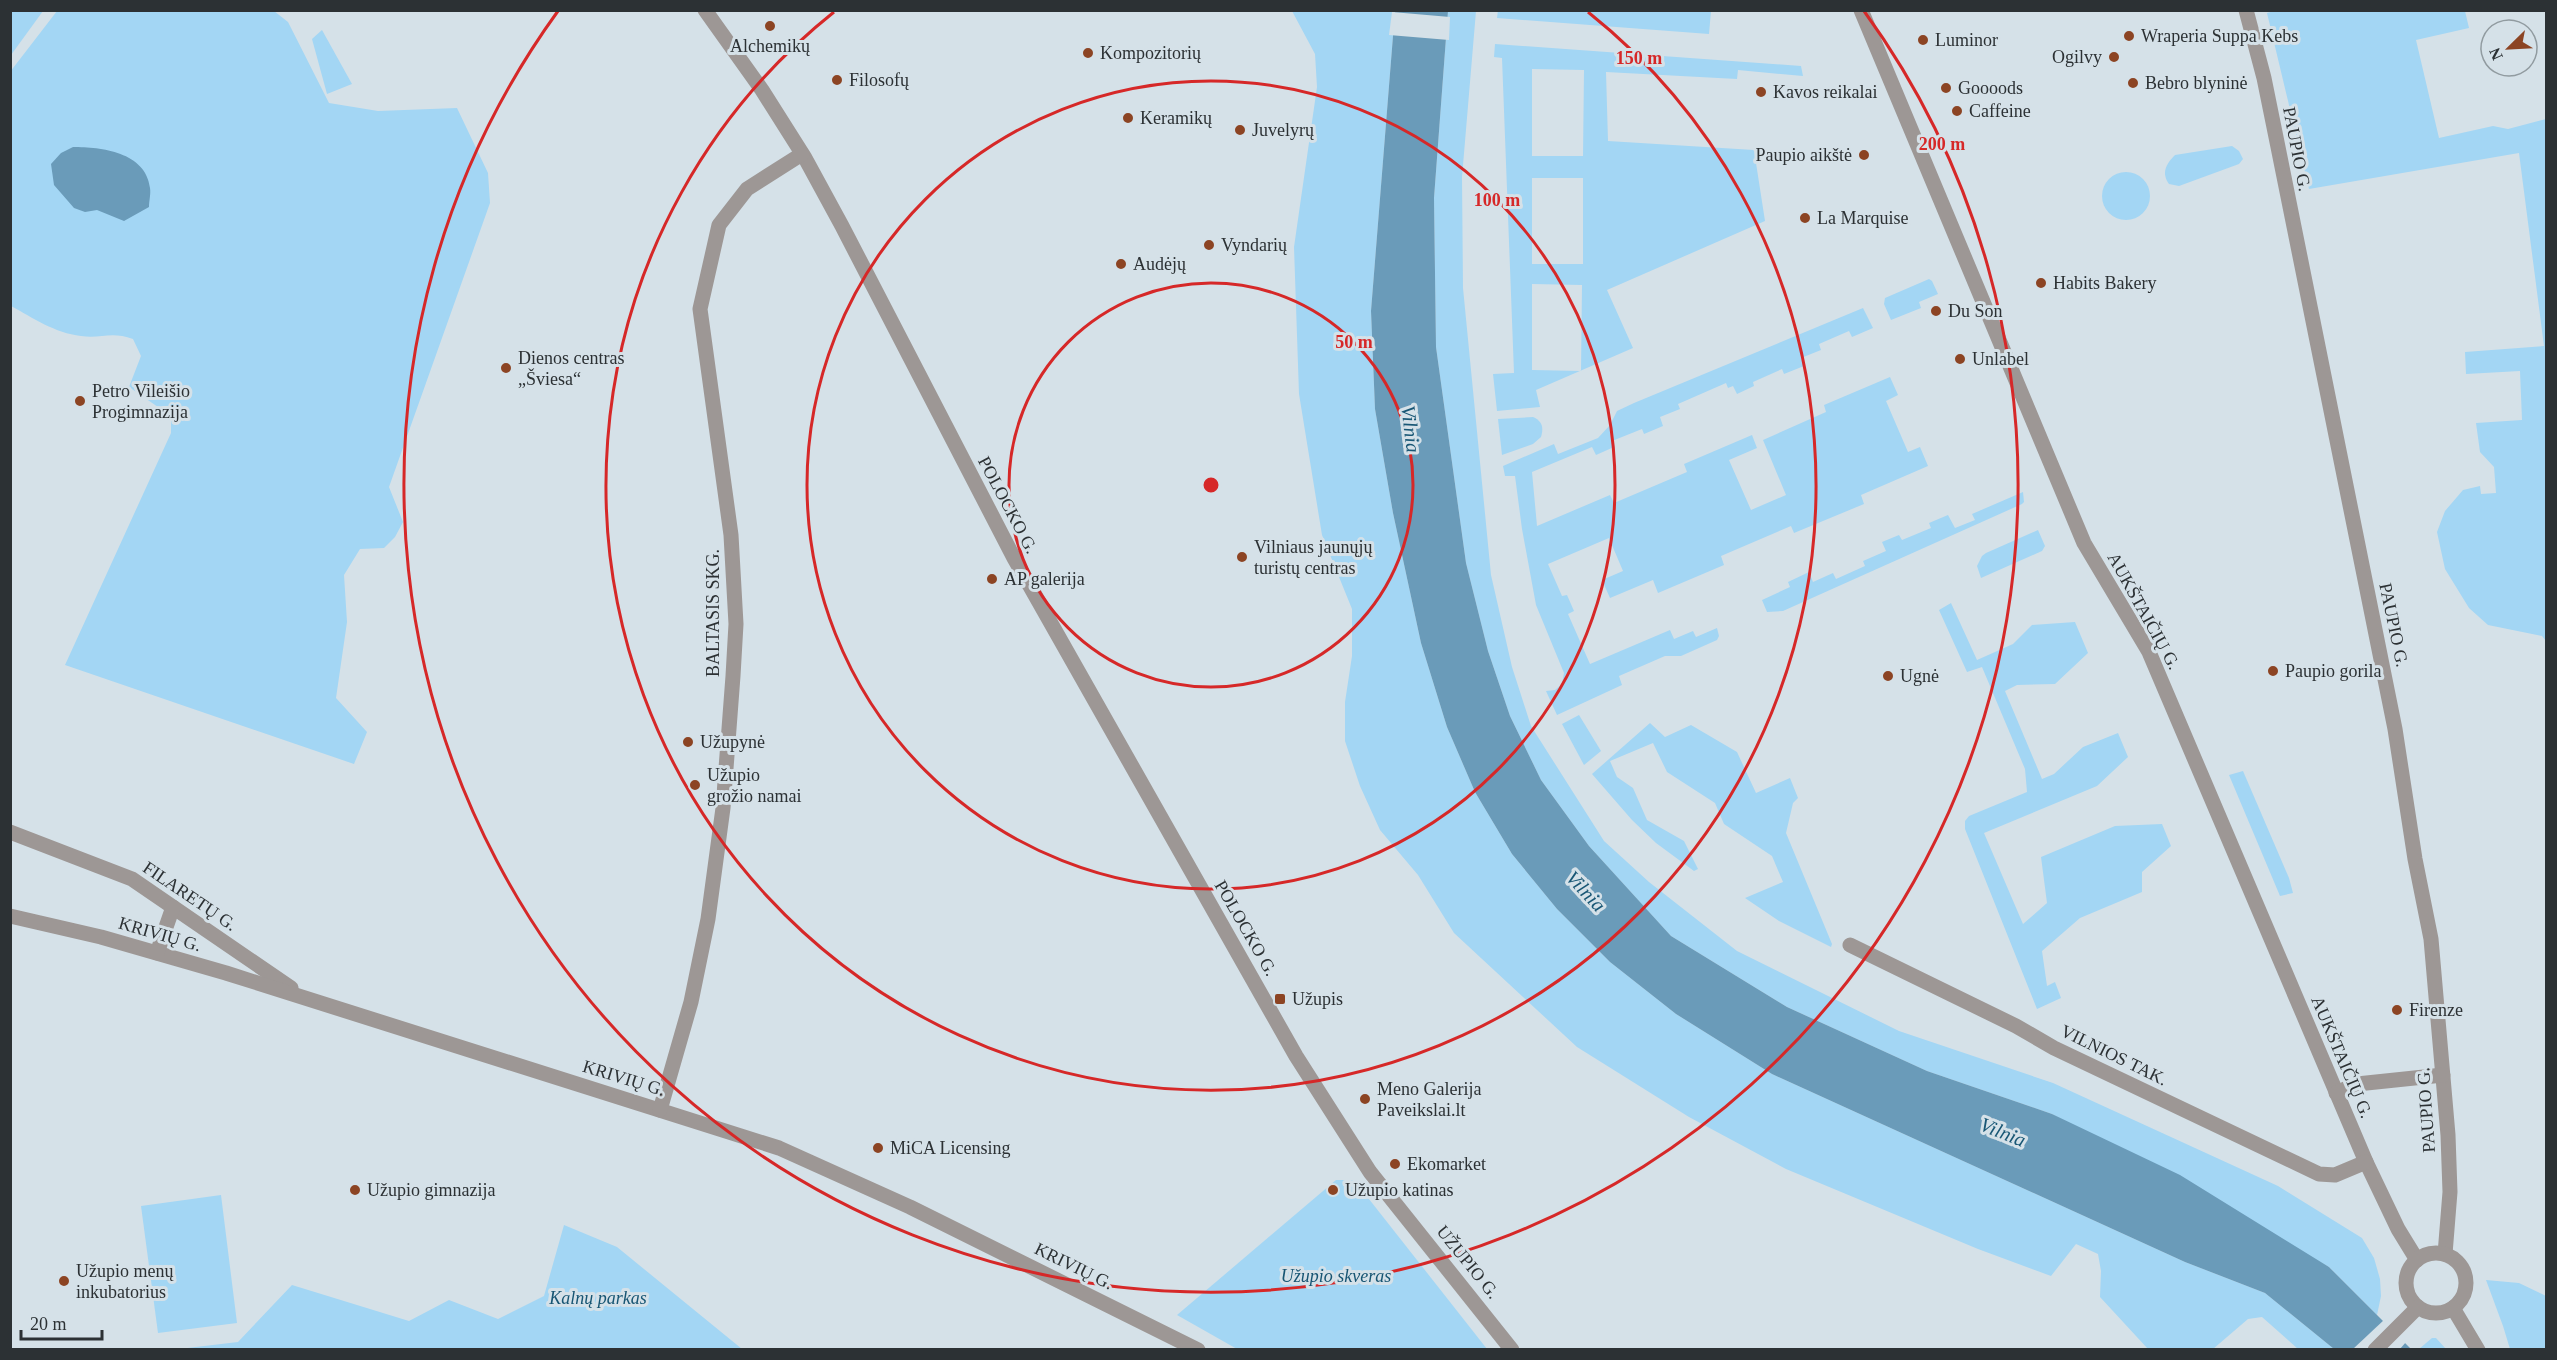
<svg xmlns="http://www.w3.org/2000/svg" width="2557" height="1360" font-family="Georgia,serif">
<style>
.green{fill:#a3d6f4;fill-rule:evenodd}
.water{fill:#6a9bb9}
.pier{fill:#d5e1e8}
.lines{fill:none;stroke-linecap:round;stroke-linejoin:round}
.minor{stroke:#9d9795;stroke-width:15}
.ring{fill:none;stroke:#d62828;stroke-width:3}
.poi-dot{fill:#8c4423;stroke:#d5e1e8;stroke-width:2}
.labels{text-anchor:middle;stroke-width:6;stroke-linejoin:round;paint-order:stroke}
.poi-label{font-size:18px;fill:#2c3134;stroke:#d5e1e8;text-anchor:start}
.street-label{font-size:18px;fill:#2c3134;stroke:#d5e1e8}
.park-label{font-size:18px;font-style:italic;fill:#175573;stroke:#d5e1e8}
.water-label{font-size:20px;font-style:italic;fill:#195775;stroke:#d5e1e8}
.centre{fill:#d62828;stroke:#d5e1e8;stroke-width:3}
.ring-label{font-size:18px;text-anchor:middle;font-weight:bold;fill:#d62828;stroke:#d5e1e8;stroke-width:6;stroke-linejoin:round;paint-order:stroke}
</style>
<rect width="100%" height="100%" fill="#d5e1e8"/>
<g class="green">
<path d="M11 10 43 11 11 55 10 11Z"/>
<path d="M1498 10 1688 11H1711L1709 34 1497 18Z"/>
<path d="M57 11H274L288 22 329 103 378 111 457 108 488 173 490 203 389 487 403 522 395 537 384 548 360 549 344 575 347 622 336 698 367 732 354 764 65 665 171 433V416L129 387 141 356 133 339C111 331 101 339 81 336 55 333 33 318 11 306L10 72Z"/>
<path d="M1292 11H1395L1371 311 1375 409 1393 513 1421 643 1447 727 1475 792 1512 854 1557 909 1610 962 1676 1014 1772 1074 2185 1262 2265 1293 2334 1349H2298L2262 1317 2248 1319 2213 1349H2148L2100 1297 2101 1271 2098 1254 2076 1244 2051 1276 1978 1249 1786 1169 1689 1117 1577 1047 1454 933 1418 875 1380 830 1360 786 1345 741V702L1352 656V609L1322 535 1299 394 1294 247 1317 87 1315 54Z"/>
<path d="M1448 11H1476L1462 177 1463 288 1491 575 1512 667 1531 726 1604 841 1649 882 1737 951 1899 1031 2053 1083 2278 1186 2362 1238 2374 1258 2380 1279 2381 1296 2377 1315 2329 1267 2052 1114 1927 1071 1787 1007 1671 936 1589 846 1541 780 1510 716 1488 651 1466 563 1436 347 1434 198Z"/>
<path d="M2274 11H2465L2469 28 2416 40 2439 138 2493 126 2508 129 2546 119V641L2542 636 2488 625 2469 608 2445 569 2437 532 2445 511 2463 490 2480 486 2481 494 2496 493 2494 467 2480 452 2476 423 2522 420 2520 371 2466 374 2465 352 2544 346 2519 153 2309 189 2267 13Z"/>
<path d="M322 30 352 84 327 94 312 39Z"/>
<path d="M1495 44 1801 66 1803 76 1738 70 1737 79 1606 72 1608 141 1754 150 1765 221 1607 290 1633 348 1536 390 1540 407 1497 411 1493 374 1514 373 1502 58 1494 57ZM1532 69 1584 70 1583 156H1532ZM1532 178H1583V264H1532ZM1532 284 1582 285 1581 371 1532 370Z"/>
<path d="M2232 146 2239 151 2243 159 2239 164 2179 186 2169 184C2161 173 2166 164 2175 155Z"/>
<circle cx="2126" cy="196" r="24"/>
<path d="M1929 279 1932 281 1938 294 1919 302 1921 308 1891 320 1884 304 1885 298Z"/>
<path d="M1863 308 1873 328 1852 337 1849 331 1819 344 1821 350 1801 358 1804 366 1784 374 1782 369 1753 382 1754 386 1737 394 1733 386 1728 388 1726 383 1678 404 1680 409 1660 417 1663 426 1644 434 1642 429 1612 441 1614 447 1596 455 1592 447 1532 472 1537 526 1610 495 1614 503 1687 472 1684 464 1752 435 1757 448 1729 460 1751 510 1786 495 1763 440 1826 412 1824 405 1890 377 1898 395 1886 401 1908 452 1920 447 1928 466 1861 495 1864 504 1794 533 1791 526 1721 556 1724 565 1658 593 1653 580 1610 598 1602 580 1623 571 1609 538 1548 564 1562 596 1567 595 1574 611 1568 614 1590 664 1670 630 1674 639 1693 631 1696 637 1717 628 1719 636 1717 640 1681 656H1665L1619 676 1622 685 1557 715 1546 691 1555 690 1562 684 1564 673 1536 605 1522 529 1515 476H1505L1503 466 1554 444 1558 454 1598 438 1610 425 1617 411 1634 403Z"/>
<path d="M1533 417C1542 421 1544 427 1541 437L1533 444 1502 455 1498 419Z"/>
<path d="M2023 492 2024 502 2022 504 1783 611 1767 612 1762 600 1790 587 1788 582 1809 572 1813 582 1833 573 1836 579 1865 566 1863 561 1886 551 1882 542 1899 535 1902 540 1931 528 1929 523 1948 515 1955 528 1975 520 1972 514Z"/>
<path d="M2038 530 2045 546 2042 551 1981 578 1977 566 1982 556 1986 553Z"/>
<path d="M1951 603 1977 660 2013 644 2032 625 2075 622 2088 653 2055 684 2017 685 2005 691 2042 779 2054 774 2083 747 2118 733 2128 757 2097 786 1984 833 2023 924 2047 903 2041 857 2115 826 2162 824 2171 846 2142 872V892L2080 918 2042 951 2047 986 2055 982 2061 998 2037 1009 1965 829V821L1969 816 2027 792 2025 769 1982 667 1967 672 1939 610Z"/>
<path d="M1579 715 1601 751 1584 765 1562 724Z"/>
<path d="M1650 723 1665 737 1691 725 1737 752 1756 793 1790 778 1798 798 1793 803 1786 833 1832 944 1831 947 1779 921 1745 898 1783 882 1772 856 1724 824 1715 803 1667 772 1653 743 1610 761 1617 777 1633 788 1647 820 1684 841 1698 869 1694 871 1656 843 1632 820 1592 774Z"/>
<path d="M2243 771 2289 878 2293 893 2280 896 2229 775Z"/>
<path d="M1336 1180H1354L1487 1349H1237L1177 1315Z"/>
<path d="M221 1195 237 1323 158 1333 141 1206Z"/>
<path d="M564 1225 617 1247 742 1349H179L238 1342 292 1285 409 1321 449 1300 498 1319 544 1296Z"/>
<path d="M2486 1280 2519 1283 2546 1296V1349H2510L2503 1326Z"/>
<path d="M2432 1338H2436L2446 1349H2419Z"/>
</g>
<g class="water">
<path d="M1395 11H1448L1434 198 1436 347 1466 563 1488 651 1510 716 1541 780 1589 846 1671 936 1787 1007 1927 1071 2052 1114 2180 1175 2329 1267 2411 1349H2334L2265 1293 2185 1262 1772 1074 1676 1014 1610 962 1557 909 1512 854 1475 792 1447 727 1421 643 1393 513 1375 409 1371 311Z"/>
<path d="M73 147C101 147 146 152 150 188 151 194 149 201 149 207L124 221 97 210 85 212 74 208 54 185 51 164 61 153Z"/>
</g>
<g class="pier">
<path d="M1392 12 1450 17 1449 40 1389 35Z"/>
<path d="M2385 1319 2407 1341 2399 1350 2353 1349Z"/>
</g>
<g class="lines">
<g class="minor">
<path d="M705 10 762 90 805 158 842 226 1014 558 1296 1056 1370 1172 1512 1350"/>
<path d="M1861 10 2084 543 2149 652 2366 1162 2398 1229 2417 1260"/>
<path d="M2246 10 2264 78 2278 147 2395 729 2415 859 2431 939 2448 1135 2450 1192 2445 1254"/>
<path d="M10 832 132 879 291 988"/>
<path d="M10 916 101 937 226 973 779 1148 910 1207 1198 1350"/>
<path d="M1850 945 2016 1026 2054 1048 2319 1174 2335 1175 2366 1162"/>
<path d="M157 953 173 907"/>
<path d="M2336 1093 2357 1084 2443 1075"/>
<path d="M660 1110 691 1002 708 919 723 808 733 676 736 624 731 535 700 309 719 225 747 189 802 154"/>
<circle cx="2436" cy="1283" r="30"/>
<path d="M2453 1308 2478 1350"/>
<path d="M2375 1350 2418 1307"/>
</g>
</g>
<g class="ring">
<circle cx="1211" cy="485" r="202"/>
<circle cx="1211" cy="485" r="404"/>
<path d="M1588 12A605 605 0 1 1 834 12"/>
<path d="M1864 11A807 807 0 1 1 558 11"/>
</g>
<g class="poi-dot">
<circle cx="770" cy="26" r="6"/>
<circle cx="2129" cy="36" r="6"/>
<circle cx="1923" cy="40" r="6"/>
<circle cx="1088" cy="53" r="6"/>
<circle cx="2114" cy="57" r="6"/>
<circle cx="837" cy="80" r="6"/>
<circle cx="2133" cy="83" r="6"/>
<circle cx="1946" cy="88" r="6"/>
<circle cx="1761" cy="92" r="6"/>
<circle cx="1957" cy="111" r="6"/>
<circle cx="1128" cy="118" r="6"/>
<circle cx="1240" cy="130" r="6"/>
<circle cx="1864" cy="155" r="6"/>
<circle cx="1805" cy="218" r="6"/>
<circle cx="1209" cy="245" r="6"/>
<circle cx="1121" cy="264" r="6"/>
<circle cx="2041" cy="283" r="6"/>
<circle cx="1936" cy="311" r="6"/>
<circle cx="1960" cy="359" r="6"/>
<circle cx="506" cy="368" r="6"/>
<circle cx="80" cy="401" r="6"/>
<circle cx="1242" cy="557" r="6"/>
<circle cx="992" cy="579" r="6"/>
<circle cx="2273" cy="671" r="6"/>
<circle cx="1888" cy="676" r="6"/>
<circle cx="688" cy="742" r="6"/>
<circle cx="695" cy="785" r="6"/>
<rect x="1274" y="993" width="12" height="12" rx="3"/>
<circle cx="2397" cy="1010" r="6"/>
<circle cx="1365" cy="1099" r="6"/>
<circle cx="878" cy="1148" r="6"/>
<circle cx="1395" cy="1164" r="6"/>
<circle cx="355" cy="1190" r="6"/>
<circle cx="1333" cy="1190" r="6"/>
<circle cx="64" cy="1281" r="6"/>
</g>
<g class="labels">
<g class="poi-label">
<text x="2141" y="42">Wraperia Suppa Kebs</text>
<text x="1935" y="46">Luminor</text>
<text x="770" y="52" text-anchor="middle">Alchemikų</text>
<text x="1100" y="59">Kompozitorių</text>
<text x="2102" y="63" text-anchor="end">Ogilvy</text>
<text x="849" y="86">Filosofų</text>
<text x="2145" y="89">Bebro blyninė</text>
<text x="1958" y="94">Goooods</text>
<text x="1773" y="98">Kavos reikalai</text>
<text x="1969" y="117">Caffeine</text>
<text x="1140" y="124">Keramikų</text>
<text x="1252" y="136">Juvelyrų</text>
<text x="1852" y="161" text-anchor="end">Paupio aikštė</text>
<text x="1817" y="224">La Marquise</text>
<text x="1221" y="251">Vyndarių</text>
<text x="1133" y="270">Audėjų</text>
<text x="2053" y="289">Habits Bakery</text>
<text x="1948" y="317">Du Son</text>
<text x="518" y="364">Dienos centras<tspan x="518" dy="21">„Šviesa“</tspan></text>
<text x="1972" y="365">Unlabel</text>
<text x="92" y="397">Petro Vileišio<tspan x="92" dy="21">Progimnazija</tspan></text>
<text x="1254" y="553">Vilniaus jaunųjų<tspan x="1254" dy="21">turistų centras</tspan></text>
<text x="1004" y="585">AP galerija</text>
<text x="2285" y="677">Paupio gorila</text>
<text x="1900" y="682">Ugnė</text>
<text x="700" y="748">Užupynė</text>
<text x="707" y="781">Užupio<tspan x="707" dy="21">grožio namai</tspan></text>
<text x="1292" y="1005">Užupis</text>
<text x="2409" y="1016">Firenze</text>
<text x="1377" y="1095">Meno Galerija<tspan x="1377" dy="21">Paveikslai.lt</tspan></text>
<text x="890" y="1154">MiCA Licensing</text>
<text x="1407" y="1170">Ekomarket</text>
<text x="367" y="1196">Užupio gimnazija</text>
<text x="1345" y="1196">Užupio katinas</text>
<text x="76" y="1277">Užupio menų<tspan x="76" dy="21">inkubatorius</tspan></text>
</g>
<g class="street-label">
<text transform="translate(2297 149) rotate(79)" y="6">PAUPIO G.</text>
<text transform="translate(1008 505) rotate(62)" y="6">POLOCKO G.</text>
<text transform="translate(2144 611) rotate(61)" y="6">AUKŠTAIČIŲ G.</text>
<text transform="translate(713 613) rotate(-90)" y="6">BALTASIS SKG.</text>
<text transform="translate(2394 625) rotate(78)" y="6">PAUPIO G.</text>
<text transform="translate(190 896) rotate(34)" y="6">FILARETŲ G.</text>
<text transform="translate(1246 928) rotate(60)" y="6">POLOCKO G.</text>
<text transform="translate(160 934) rotate(16)" y="6">KRIVIŲ G.</text>
<text transform="translate(2114 1055) rotate(26)" y="6">VILNIOS TAK.</text>
<text transform="translate(2342 1057) rotate(67)" y="6">AUKŠTAIČIŲ G.</text>
<text transform="translate(624 1078) rotate(17)" y="6">KRIVIŲ G.</text>
<text transform="translate(2426 1110) rotate(-94)" y="6">PAUPIO G.</text>
<text transform="translate(1468 1262) rotate(51)" y="6">UŽUPIO G.</text>
<text transform="translate(1074 1266) rotate(26)" y="6">KRIVIŲ G.</text>
</g>
<g class="park-label">
<text x="1336" y="1282">Užupio skveras</text>
<text x="598" y="1304">Kalnų parkas</text>
</g>
<g class="water-label">
<text transform="translate(1411 429) rotate(83)" y="7">Vilnia</text>
<text transform="translate(1586 891) rotate(47)" y="7">Vilnia</text>
<text transform="translate(2003 1132) rotate(22)" y="7">Vilnia</text>
</g>
</g>
<circle cx="1211" cy="485" r="9" class="centre"/>
<g class="ring-label">
<text x="1639" y="64">150 m</text>
<text x="1942" y="150">200 m</text>
<text x="1497" y="206">100 m</text>
<text x="1354" y="348">50 m</text>
</g>
<rect width="2557" height="1360" fill="none" stroke="#2c3134" stroke-width="24"/>
<g transform="translate(2509 48) rotate(246)"><circle r="28" fill="#d5e1e8" stroke="#919ba0" stroke-width="1.5"/>
<path d="M0-4.5L10 22L0 15L-10 22Z" fill="#8c4423"/>
<text y="-9" font-size="16" font-weight="bold" text-anchor="middle" fill="#2c3134">N</text>
</g>
<path d="M21 1330v9h81v-9" fill="none" stroke="#2c3134" stroke-width="3"/>
<text x="30" y="1330" font-size="18" fill="#2c3134" stroke="#d5e1e8" stroke-width="4.5" paint-order="stroke">20 m</text>
</svg>
